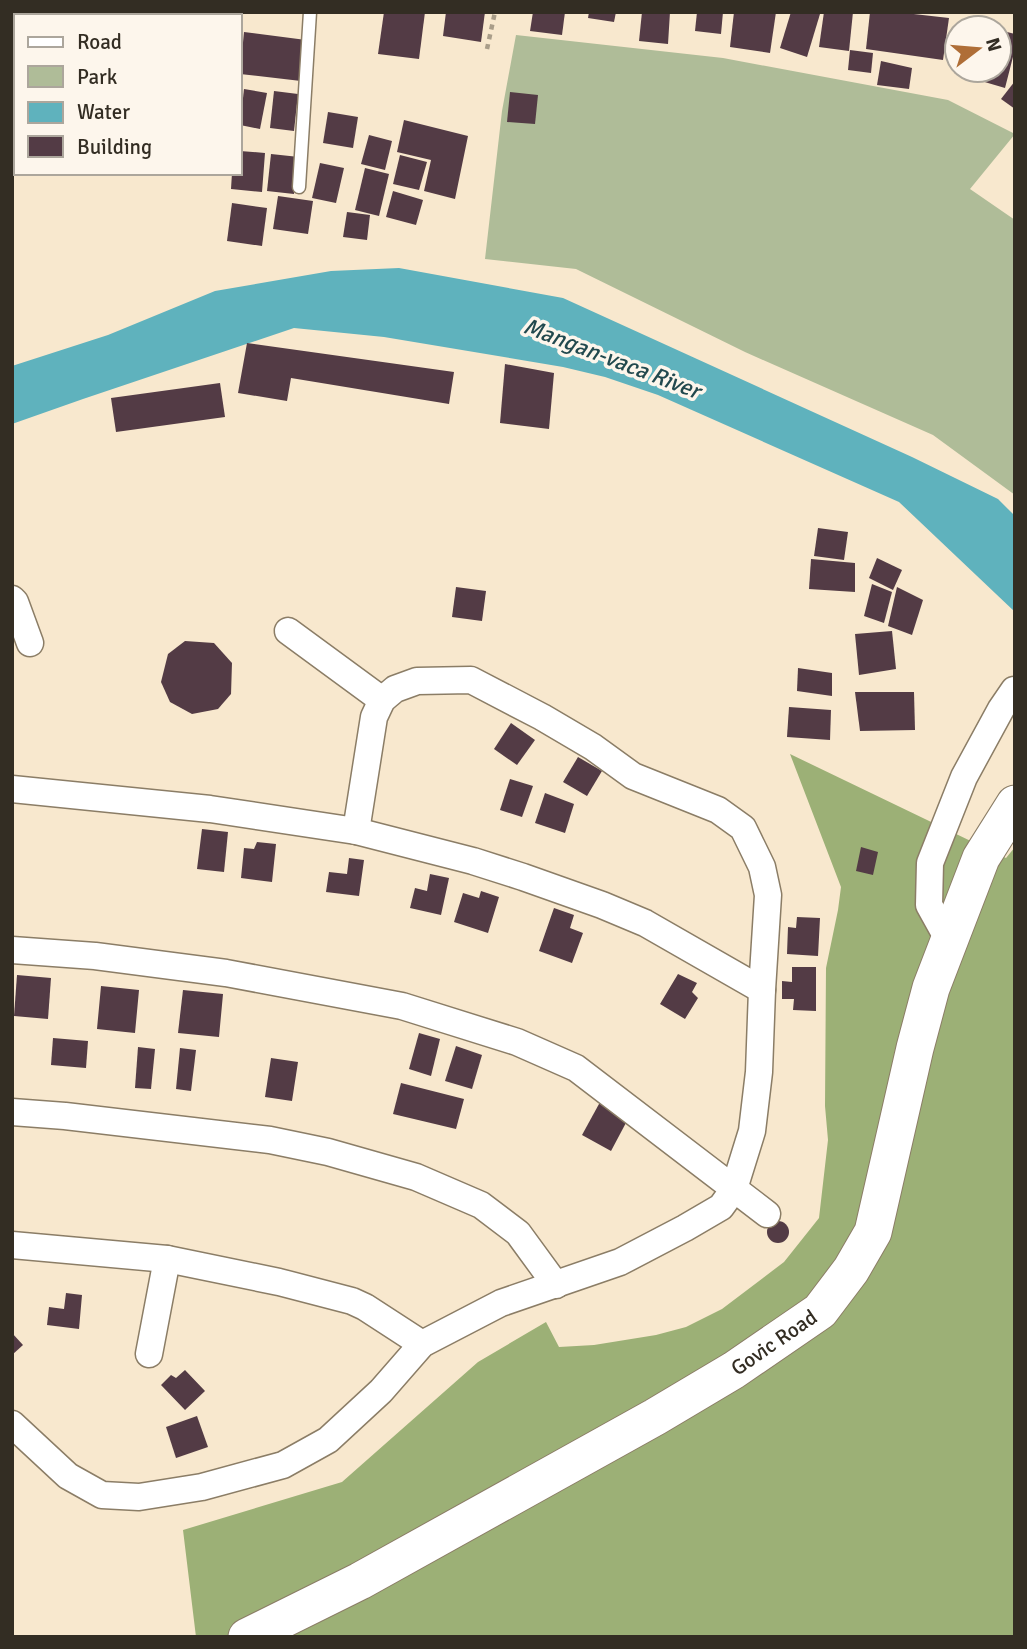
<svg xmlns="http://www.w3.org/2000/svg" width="1027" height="1649" font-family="Signika,sans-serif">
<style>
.green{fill:#afbc98}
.forest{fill:#9cb076}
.water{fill:#5fb2bd}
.building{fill:#533b45}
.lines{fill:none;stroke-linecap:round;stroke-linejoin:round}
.service-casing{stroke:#8b7d66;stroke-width:15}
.minor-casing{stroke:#8b7d66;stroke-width:29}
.secondary-casing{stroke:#8b7d66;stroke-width:39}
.path{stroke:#a99d89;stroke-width:4.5;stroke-dasharray:5 5;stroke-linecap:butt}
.service{stroke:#fff;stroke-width:12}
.minor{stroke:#fff;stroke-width:26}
.secondary{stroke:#fff;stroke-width:37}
.labels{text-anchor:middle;stroke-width:7;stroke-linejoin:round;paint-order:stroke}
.street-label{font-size:21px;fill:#332d23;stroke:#fdf6ec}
.water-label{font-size:23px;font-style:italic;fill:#22494e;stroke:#fdf6ec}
</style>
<rect width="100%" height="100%" fill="#f8e8ce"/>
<path class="green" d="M516 35 723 58 948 100 1015 134 970 189 1015 220V495L933 435 745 352 576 269 485 259 502 111Z"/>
<path class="forest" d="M790 754 1006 858 1015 847V1637H196L183 1530 342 1482 478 1362 546 1322 559 1347 594 1345 656 1335 686 1327 722 1309 784 1262 819 1218 828 1140 825 1106 826 968 838 910 841 887Z"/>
<path class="water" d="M399 268 563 298 912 457 998 499 1015 516V612L899 502 658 395 605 377 563 367 384 337 294 328 83 399 12 424V366L108 335 215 291 331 271Z"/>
<g class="building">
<path d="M93 12H125V16H106L92 14Z"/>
<rect x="170" y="12" width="31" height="4"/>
<path d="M207 12H234L233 16H207Z"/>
<path d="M384 12H425L419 59 378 54Z"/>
<path d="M446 12H485L481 42 443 36Z"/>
<path d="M533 12H565L562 35 530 31Z"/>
<path d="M589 12H616L614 22 588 18Z"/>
<path d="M642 12H670L668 44 639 41Z"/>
<path d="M697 12H723L721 34 695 31Z"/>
<path d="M734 12H776L770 53 730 47Z"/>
<path d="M791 12 820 14 807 57 780 48Z"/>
<path d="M824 12H853L849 51 819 47Z"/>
<path d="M870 12H896L949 18 943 60 866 49Z"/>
<path d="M999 30 1015 34V49L1005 88 954 73 955 70H999Z"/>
<path d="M244 32 306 40 301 81 240 74Z"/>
<path d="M850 50 873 53 871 73 848 70Z"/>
<path d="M881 61 912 68 909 89 877 85Z"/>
<path d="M1015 81V109L1001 99Z"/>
<path d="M244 89 267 93 260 129 240 125Z"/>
<path d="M274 91 298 94 294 131 270 128Z"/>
<path d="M510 92 538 95 535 124 507 122Z"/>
<path d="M328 112 358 117 353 148 323 143Z"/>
<path d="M404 120 468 136 455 199 424 191 431 160 397 152Z"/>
<path d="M369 135 392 141 385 170 361 164Z"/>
<path d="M240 151 265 153 262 192 231 189 232 173H240Z"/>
<path d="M271 154 299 157 294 194 267 191Z"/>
<path d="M400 155 427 162 419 190 393 184Z"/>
<path d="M320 163 344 168 336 203 312 198Z"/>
<path d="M365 168 389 174 379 216 355 210Z"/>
<path d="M393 191 423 200 416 225 386 217Z"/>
<path d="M278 196 313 201 308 234 273 229Z"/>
<path d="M232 203 267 208 262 246 227 241Z"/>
<path d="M347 212 370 215 367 240 343 237Z"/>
<path d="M247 343 454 372 449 404 291 378 287 401 238 393Z"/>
<path d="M505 364 554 373 549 429 500 423Z"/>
<path d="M220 383 225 417 116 432 111 398Z"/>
<path d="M818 528 848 532 844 560 814 556Z"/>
<path d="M877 558 902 570 893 590 869 578Z"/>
<path d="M811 559 855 563V592L809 589Z"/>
<path d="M872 584 892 592 884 623 864 616Z"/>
<path d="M456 587 486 591 482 621 452 617Z"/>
<path d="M897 587 923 600 912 635 888 626Z"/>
<path d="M892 631 896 669 859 675 855 634Z"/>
<path d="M185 641 214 643 232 663 231 694 218 709 192 714 170 702 161 682 168 654Z"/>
<path d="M798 668 832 673V696L797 691Z"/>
<path d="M855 692H914L915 730 860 731Z"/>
<path d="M789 707 831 710 830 740 787 737Z"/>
<path d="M511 723 535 740 517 765 494 749Z"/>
<path d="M578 757 602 771 587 796 563 782Z"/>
<path d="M510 779 533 786 522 817 500 810Z"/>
<path d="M545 793 574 804 565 833 535 823Z"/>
<path d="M202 829 228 832 224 872 197 869Z"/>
<path d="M257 842 276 844 272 882 241 878 244 848 254 849Z"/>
<path d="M861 847 878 852 873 875 856 871Z"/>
<path d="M349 858 364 860 359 896 326 892 329 872 347 874Z"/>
<path d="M430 874 449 878 441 915 410 908 415 888 427 891Z"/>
<path d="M481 891 499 897 488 933 454 922 463 893 479 898Z"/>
<path d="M554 908 574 915 570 928 583 933 572 963 539 951Z"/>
<path d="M797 917 820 918 818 956 787 954 788 927 796 928Z"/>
<path d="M792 967H816V1011L793 1010 794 999H782V981L792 982Z"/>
<path d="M678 974 697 983 692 992 698 998 685 1019 660 1004Z"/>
<path d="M17 975 51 978 48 1019 14 1016Z"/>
<path d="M101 986 139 990 135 1033 97 1029Z"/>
<path d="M183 990 223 994 219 1037 178 1033Z"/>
<path d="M419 1033 440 1039 431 1076 409 1069Z"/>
<path d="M53 1038 88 1041 86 1068 51 1065Z"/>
<path d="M456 1046 482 1055 472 1089 445 1081Z"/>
<path d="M138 1047 155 1049 151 1089 135 1088Z"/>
<path d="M180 1048 196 1050 191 1091 176 1089Z"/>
<path d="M271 1058 298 1062 292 1101 265 1097Z"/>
<path d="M401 1083 464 1099 456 1129 393 1114Z"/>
<path d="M605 1093 628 1119 611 1151 582 1135Z"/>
<circle cx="778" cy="1232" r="11"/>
<path d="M66 1293 82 1295 79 1329 47 1325 49 1307 64 1309Z"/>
<path d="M12 1333 23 1345 12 1355Z"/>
<path d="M185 1370 205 1391 185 1410 161 1385 171 1375 176 1378Z"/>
<path d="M197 1416 208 1447 176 1458 166 1427Z"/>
</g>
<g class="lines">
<defs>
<path id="service" d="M299 187 310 12"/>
<g id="minor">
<path d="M12 599 15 602 30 643"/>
<path d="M288 631 382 700"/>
<path d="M12 789 210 809 356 831 473 861 523 877 602 905 645 923 762 990"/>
<path d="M949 941 929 905 930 863 964 777 1001 709 1014 690"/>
<path d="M12 950 95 956 226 973 402 1006 517 1042 576 1068 767 1214"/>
<path d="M12 1112 65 1116 270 1140 328 1152 416 1177 481 1205 518 1233 556 1285"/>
<path d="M12 1245 167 1259 279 1282 352 1301 365 1307 422 1344"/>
<path d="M149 1354 167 1259"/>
<path d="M12 1424 68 1476 102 1495 139 1497 202 1487 283 1465 328 1440 381 1391 422 1344 501 1303 620 1262 685 1228 721 1207 734 1189 752 1131 759 1072 762 990 768 895 762 867 743 828 718 810 633 776 593 747 542 717 471 680 417 681 395 689 382 700 374 717 356 831"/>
</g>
<g id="secondary">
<path id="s1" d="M247 1637 360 1581 655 1417 734 1370 820 1311 851 1270 873 1232 915 1048 931 988 981 858 1015 804"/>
</g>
</defs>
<use href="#service" class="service-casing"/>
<use href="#minor" class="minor-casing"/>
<use href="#secondary" class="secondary-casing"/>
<path class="path" d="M487 49 495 12"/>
<use href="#service" class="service"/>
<use href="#minor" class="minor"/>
<use href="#secondary" class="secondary"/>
</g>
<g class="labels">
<g class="street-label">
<text dy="7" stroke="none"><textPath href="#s1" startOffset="604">Govic Road</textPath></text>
</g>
<g class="water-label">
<text transform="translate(612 358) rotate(21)" y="8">Mangan-vaca River</text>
</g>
</g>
<rect width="1027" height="1649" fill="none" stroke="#332d23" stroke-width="28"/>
<rect x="14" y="14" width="228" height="161" fill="#fdf6ec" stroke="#aca69c" stroke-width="2"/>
<rect x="28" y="37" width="35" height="10" fill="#ffffff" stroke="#aca69c" stroke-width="2"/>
<text x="77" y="49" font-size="21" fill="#332d23">Road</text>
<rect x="28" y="66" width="35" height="21" fill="#afbc98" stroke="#aca69c" stroke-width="2"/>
<text x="77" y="84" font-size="21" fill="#332d23">Park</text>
<rect x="28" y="102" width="35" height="21" fill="#5fb2bd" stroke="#aca69c" stroke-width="2"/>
<text x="77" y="119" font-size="21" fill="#332d23">Water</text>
<rect x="28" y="136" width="35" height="21" fill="#533b45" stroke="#aca69c" stroke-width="2"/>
<text x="77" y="154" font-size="21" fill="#332d23">Building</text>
<g transform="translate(978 49) rotate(74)"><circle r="33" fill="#fdf6ec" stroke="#aca69c" stroke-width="2"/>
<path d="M0-5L12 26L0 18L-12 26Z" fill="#af6e37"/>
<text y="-10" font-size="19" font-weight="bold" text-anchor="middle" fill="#332d23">N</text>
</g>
</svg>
